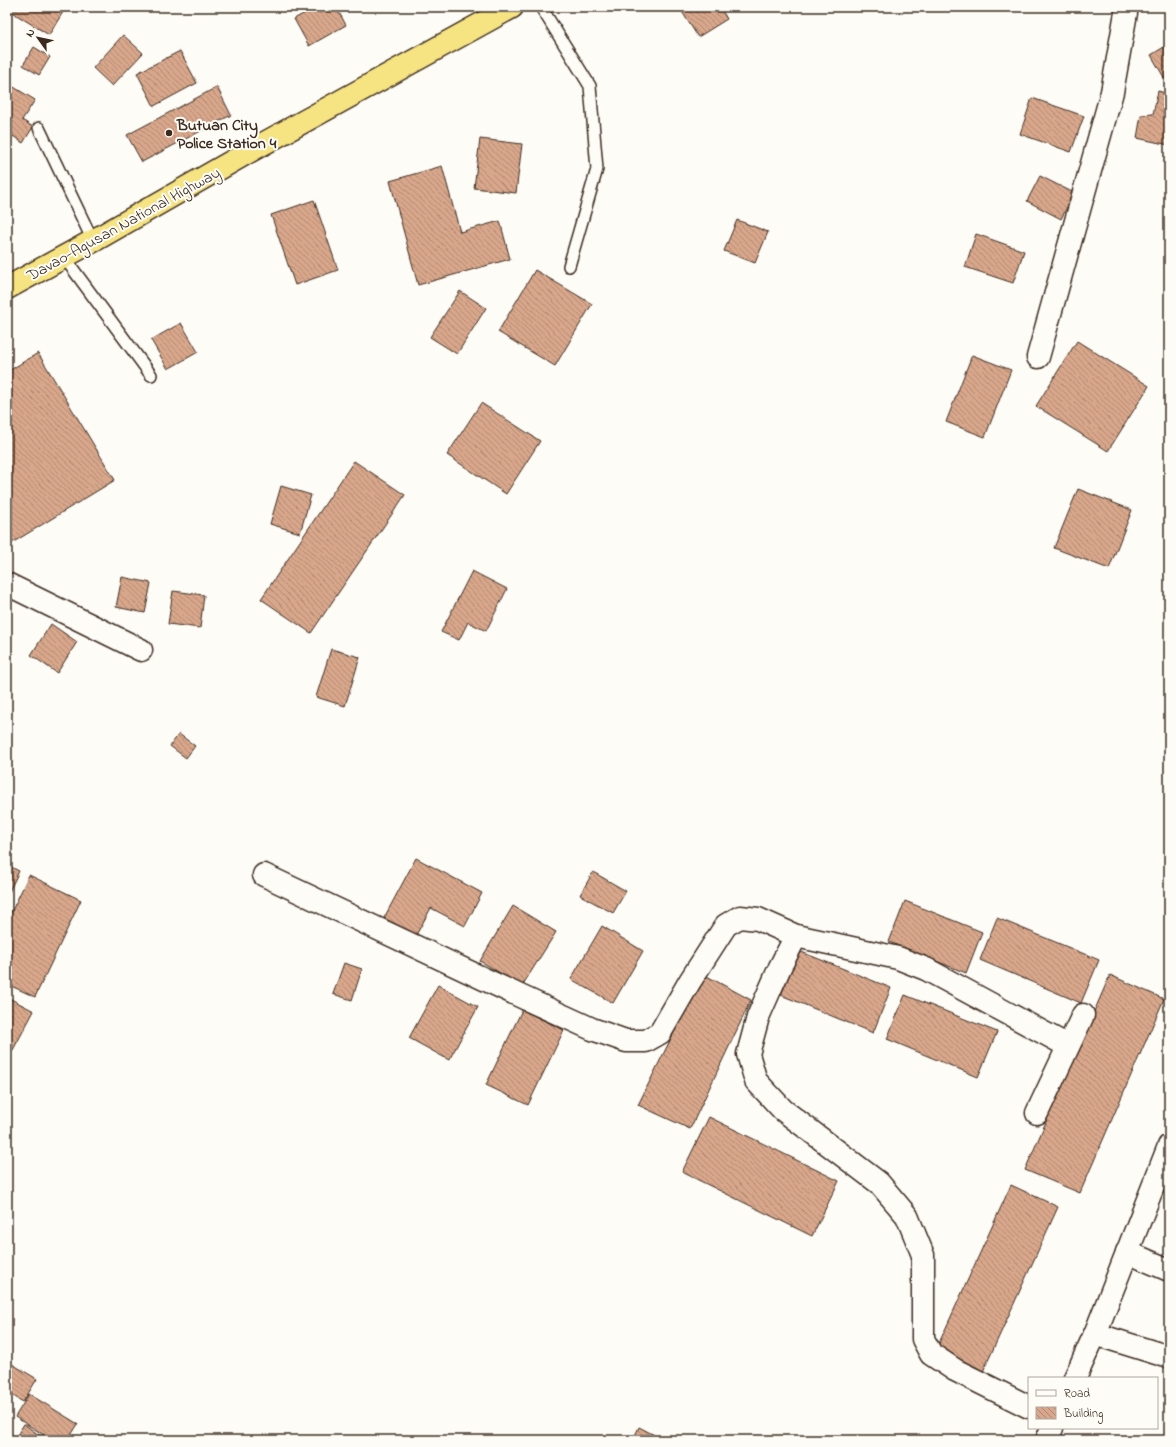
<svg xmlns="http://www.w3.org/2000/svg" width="1176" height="1447" font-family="'Indie Flower',sans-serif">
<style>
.building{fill:url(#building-back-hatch);stroke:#3b2a1e}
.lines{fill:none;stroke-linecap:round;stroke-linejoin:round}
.service-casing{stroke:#3b2a1e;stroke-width:14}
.minor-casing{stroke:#3b2a1e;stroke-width:25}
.trunk-casing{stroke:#3b2a1e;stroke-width:25}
.service{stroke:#fdfcf7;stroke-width:11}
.minor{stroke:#fdfcf7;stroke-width:22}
.trunk{stroke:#f6e381;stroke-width:22}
.poi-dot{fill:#3b2a1e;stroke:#fdfcf7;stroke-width:1.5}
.labels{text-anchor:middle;stroke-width:4;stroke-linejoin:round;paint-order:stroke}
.poi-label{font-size:16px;font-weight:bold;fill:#3b2a1e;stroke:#fdfcf7;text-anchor:start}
.street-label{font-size:16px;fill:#3b2a1e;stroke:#fdfcf7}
</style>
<defs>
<pattern id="building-back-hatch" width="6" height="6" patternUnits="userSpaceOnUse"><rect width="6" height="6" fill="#d8a78b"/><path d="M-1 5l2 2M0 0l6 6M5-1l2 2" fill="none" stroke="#b08871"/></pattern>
</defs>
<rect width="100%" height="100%" fill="#fdfcf7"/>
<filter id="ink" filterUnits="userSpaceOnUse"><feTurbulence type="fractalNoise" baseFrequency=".025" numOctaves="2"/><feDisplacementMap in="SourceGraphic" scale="8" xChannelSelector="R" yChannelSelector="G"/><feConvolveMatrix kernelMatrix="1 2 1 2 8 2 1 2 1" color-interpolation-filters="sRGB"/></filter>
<g filter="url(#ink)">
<g class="building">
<path d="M12 7H66L49 35 10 11Z"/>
<path d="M316 7H336L346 25 309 46 294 19Z"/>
<path d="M679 7H720L727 19 698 37Z"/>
<path d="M123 35 143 53 112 86 93 68Z"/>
<path d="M1169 44V86L1151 55Z"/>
<path d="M34 47 50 57 39 75 23 65Z"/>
<path d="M180 51 197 83 154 106 137 73Z"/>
<path d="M7 83 35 100 22 120 33 127 23 143 13 136 7 147Z"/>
<path d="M217 87 231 115 142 162 127 135Z"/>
<path d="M1158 91 1169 94V145L1137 138 1141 115 1153 114Z"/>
<path d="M1032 98 1084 116 1071 152 1020 134Z"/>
<path d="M480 139 522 144 516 193 474 188Z"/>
<path d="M442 166 460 232 500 221 510 259 418 285 390 181Z"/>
<path d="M1040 176 1074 193 1061 219 1027 201Z"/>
<path d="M314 200 338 270 295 285 271 215Z"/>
<path d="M737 220 768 232 755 263 724 251Z"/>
<path d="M976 234 1024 251 1013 283 965 267Z"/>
<path d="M535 270 592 304 555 366 498 332Z"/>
<path d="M460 291 486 308 457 354 430 337Z"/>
<path d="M181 323 198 352 168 369 151 340Z"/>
<path d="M1077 341 1149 386 1108 451 1036 406Z"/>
<path d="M38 353 115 480 7 546V372Z"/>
<path d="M972 355 1011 370 985 437 946 422Z"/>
<path d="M481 403 540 441 506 494 447 455Z"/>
<path d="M354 461 405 495 311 633 261 599Z"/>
<path d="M281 486 311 495 300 533 270 524Z"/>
<path d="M1078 489 1132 510 1109 569 1054 548Z"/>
<path d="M472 571 507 589 486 631 468 622 459 640 441 632Z"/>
<path d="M122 577 151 583 145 613 116 607Z"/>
<path d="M173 591 204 595 200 628 168 624Z"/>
<path d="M51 624 77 642 57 673 31 655Z"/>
<path d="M331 649 360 657 345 706 316 697Z"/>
<path d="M179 734 195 746 186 758 170 746Z"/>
<path d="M416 858 482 893 465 926 431 908 416 935 384 918Z"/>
<path d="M7 865 19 871 7 896Z"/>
<path d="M593 872 626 891 613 913 580 895Z"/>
<path d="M29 875 81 900 35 997 7 984V921Z"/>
<path d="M905 901 982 932 966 973 889 942Z"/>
<path d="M513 906 556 932 522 986 480 961Z"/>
<path d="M997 918 1099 960 1081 1003 980 960Z"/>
<path d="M602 926 643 951 613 1003 571 979Z"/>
<path d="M799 951 891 988 873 1033 781 995Z"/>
<path d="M344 963 362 969 352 1000 333 994Z"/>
<path d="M703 974 751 1000 690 1129 638 1105Z"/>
<path d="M1110 975 1164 999 1080 1193 1025 1170Z"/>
<path d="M438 985 478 1007 449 1060 409 1038Z"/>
<path d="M905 995 997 1032 978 1077 887 1039Z"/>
<path d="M7 997 34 1011 7 1061Z"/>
<path d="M522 1010 564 1030 528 1105 486 1085Z"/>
<path d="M709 1117 839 1181 812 1236 682 1172Z"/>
<path d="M1011 1185 1058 1207 981 1376 934 1354Z"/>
<path d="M7 1361 37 1379 23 1402 7 1392Z"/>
<path d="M29 1394 78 1424 68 1440H52L15 1417Z"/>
<path d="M24 1424 43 1438 42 1440H14Z"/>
<path d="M639 1427 664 1440H633Z"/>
</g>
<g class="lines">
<defs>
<g id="service">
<path d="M541 7 590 86 597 169 569 266"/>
<path d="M39 128 93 241"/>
<path d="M64 257 151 375"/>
</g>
<g id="minor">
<path d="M1038 357 1112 92 1127 7"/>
<path d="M7 584 141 650"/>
<path d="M264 875 522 997 592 1029 626 1041H646L660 1033 690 981 726 925 740 917 758 919 796 936 780 967 758 1017 748 1054 756 1081 783 1110 879 1183 907 1216 923 1255V1339L931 1354 955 1370 1029 1407"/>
<path d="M796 936 898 958 926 969 1068 1046"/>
<path d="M1037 1113 1083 1015"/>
<path d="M1127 1252 1169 1270"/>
<path d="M1095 1334 1169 1146"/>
<path d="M1075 1378 1095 1334 1169 1357"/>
<path d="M1047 1440 1052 1428"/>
</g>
<path id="trunk" d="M7 288 93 241 252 150 512 7"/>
</defs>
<use href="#service" class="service-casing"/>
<use href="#minor" class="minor-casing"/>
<use href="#trunk" class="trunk-casing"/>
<use href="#service" class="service"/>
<use href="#minor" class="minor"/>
<use href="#trunk" class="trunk"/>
</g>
</g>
<circle class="poi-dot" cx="169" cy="133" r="4"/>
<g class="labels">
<g class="poi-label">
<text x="177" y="130">Butuan City<tspan x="177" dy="18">Police Station 4</tspan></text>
</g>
<g class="street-label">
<text transform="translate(123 223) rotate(-29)" y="6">Davao-Agusan National Highway</text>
</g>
</g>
<rect width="1176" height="1447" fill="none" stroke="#fdfcf7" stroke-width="24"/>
<rect x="12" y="12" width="1152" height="1423" fill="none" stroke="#3b2a1e" stroke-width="1.5" filter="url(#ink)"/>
<rect x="1028" y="1377" width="130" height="52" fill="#fdfcf7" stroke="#afa8a0"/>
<rect x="1036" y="1390" width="20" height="6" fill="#fdfcf7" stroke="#afa8a0"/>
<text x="1064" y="1397" font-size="12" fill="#3b2a1e">Road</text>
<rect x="1036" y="1407" width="20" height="12" fill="url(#building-back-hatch)" stroke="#afa8a0"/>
<text x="1064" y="1417" font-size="12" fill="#3b2a1e">Building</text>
<g transform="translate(38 38) rotate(303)" stroke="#fdfcf7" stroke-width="3" paint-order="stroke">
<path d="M0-3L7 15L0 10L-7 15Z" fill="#3b2a1e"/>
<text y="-6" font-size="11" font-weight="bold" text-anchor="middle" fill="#3b2a1e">N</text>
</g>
</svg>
